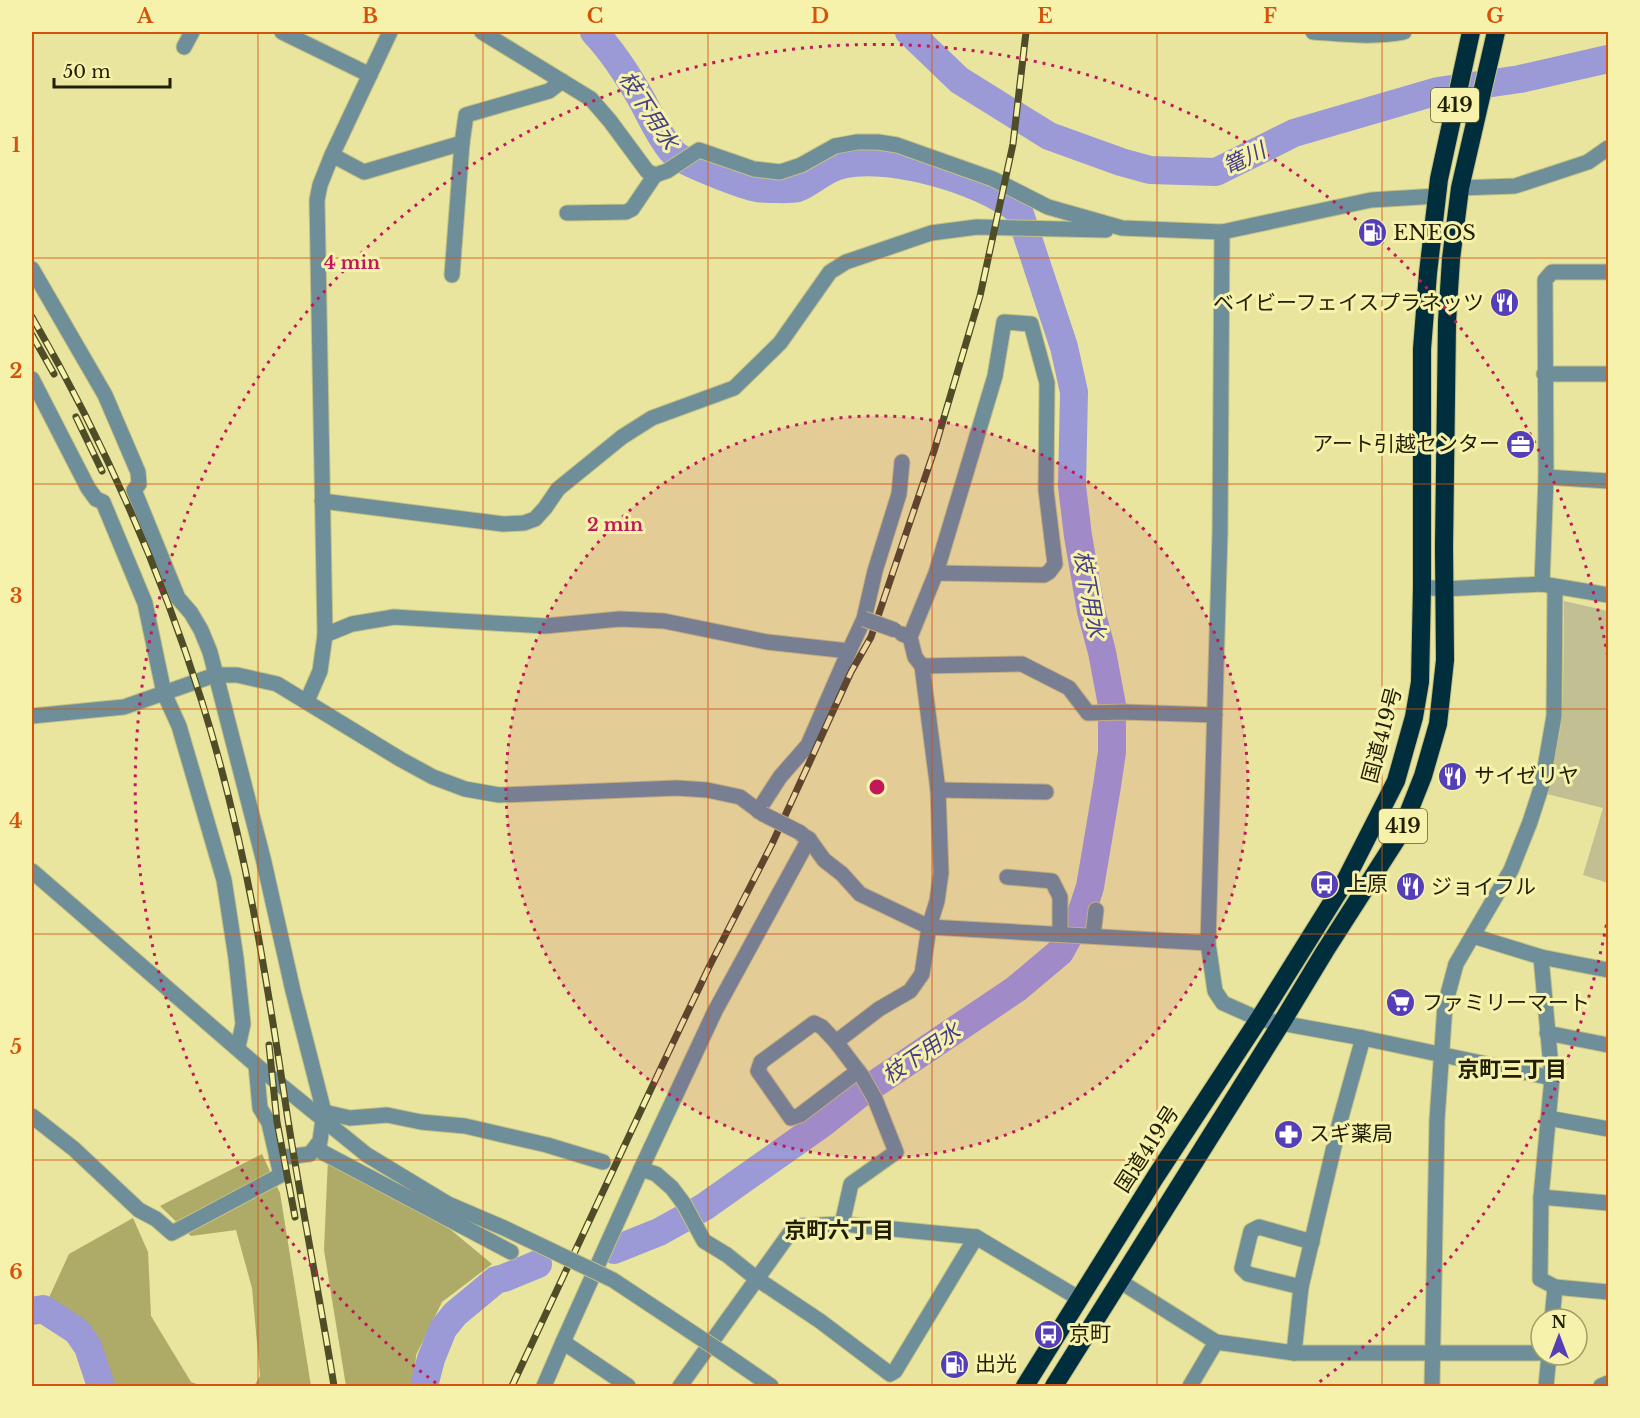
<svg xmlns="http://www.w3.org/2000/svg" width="1640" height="1418" font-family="'Libre Baskerville','Noto Sans JP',serif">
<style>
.green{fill:#c2bf93}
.forest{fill:#aeaa67}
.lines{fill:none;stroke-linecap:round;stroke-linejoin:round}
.river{stroke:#9b9ad7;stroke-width:28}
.minor-casing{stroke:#c5c183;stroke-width:17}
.highway-casing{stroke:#c5c183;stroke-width:20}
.minor{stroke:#6e8e9a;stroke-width:15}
.highway{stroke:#002e3d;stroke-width:18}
.rail-casing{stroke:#4f4d27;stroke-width:7}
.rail{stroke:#f6f2ac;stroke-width:4.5;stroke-dasharray:14;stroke-linecap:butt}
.minor-bridge-casing{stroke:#c5c183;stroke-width:17;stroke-linecap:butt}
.minor-bridge{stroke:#6e8e9a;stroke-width:15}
.grid{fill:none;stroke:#d4530b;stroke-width:1.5;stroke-opacity:0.55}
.ring{fill:none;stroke:#c2185b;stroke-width:3;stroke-dasharray:3 6}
.labels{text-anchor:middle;stroke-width:6;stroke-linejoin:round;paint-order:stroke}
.shield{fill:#f6f2ac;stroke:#605e36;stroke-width:1.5}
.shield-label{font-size:20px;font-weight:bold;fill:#201e03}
.poi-label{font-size:21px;fill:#201e03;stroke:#f6f2ac;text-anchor:start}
.street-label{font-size:21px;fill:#201e03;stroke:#f6f2ac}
.water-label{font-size:22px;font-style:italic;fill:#473e88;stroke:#f6f2ac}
.neighbourhood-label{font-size:22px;font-weight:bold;fill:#201e03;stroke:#f6f2ac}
.centre{fill:#c2185b;stroke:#f6f2ac;stroke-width:3}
.ring-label{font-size:18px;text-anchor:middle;font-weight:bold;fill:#c2185b;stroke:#f6f2ac;stroke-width:6;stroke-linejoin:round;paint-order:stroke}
.neatline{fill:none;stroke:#d4530b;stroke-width:2}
.grid-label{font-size:20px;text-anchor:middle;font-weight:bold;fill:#d4530b}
</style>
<rect width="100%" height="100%" fill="#e9e59f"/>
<path class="green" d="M1564 601 1608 611V883L1583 875 1603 808 1543 793 1560 732 1563 695Z"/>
<g class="forest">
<path d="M262 1154 280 1193 311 1386H254L260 1376 252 1288 236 1230 191 1236 160 1206Z"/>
<path d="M328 1158 451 1230 492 1264 442 1302 416 1355 414 1386H346L324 1250Z"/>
<path d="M133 1218 148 1252 151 1316 191 1382 202 1386H109L87 1322 46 1304 69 1254Z"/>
</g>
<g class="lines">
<g class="river">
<path d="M594 32C614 53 629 77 643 102 650 116 666 148 677 156 691 165 741 185 757 188 765 189 791 190 798 188 812 182 824 170 838 166 885 152 982 180 1019 211L1064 347 1074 392 1072 486 1078 536 1091 611 1102 652 1112 705V752L1107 786 1090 887 1081 914 1060 952 1016 989 857 1096 823 1123 704 1207 659 1232 614 1250"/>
<path d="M909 32 959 80 1049 136 1121 162 1150 170 1216 172 1294 133 1438 91 1520 79 1608 59"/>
<path d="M32 1311 43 1309 77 1331 88 1347 101 1386"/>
<path d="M424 1386 431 1359 443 1329 455 1314 496 1280 504 1278 538 1264"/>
</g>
<defs>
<g id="minor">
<path d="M282 32 370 75"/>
<path d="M482 32 591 99 610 121 647 171 655 175 667 171 699 150 754 169 780 172 801 165 835 146 857 142H878L897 145 993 179 1048 207 1122 228 1222 232 1371 200 1437 196"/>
<path d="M1313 32C1343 34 1374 38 1404 32"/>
<path d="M184 47 192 32"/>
<path d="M332 155 364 172 462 143 466 115 549 91 562 81"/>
<path d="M1460 188 1515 186 1588 162 1608 148"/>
<path d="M567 213 626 212 632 209 655 175"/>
<path d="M1222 232 1220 533 1208 943 1215 991 1223 1003 1259 1019 1363 1038 1552 1078"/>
<path d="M32 269 105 395 138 472 139 484 134 490 178 598 191 613 201 630 210 652 263 858 293 991 324 1112 320 1141 310 1154 277 1158"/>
<path d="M452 275 462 143"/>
<path d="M1544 374H1608"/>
<path d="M32 379 88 488 96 499 103 502 145 603 164 693 179 726 224 880 236 958 243 1024 238 1047"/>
<path d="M1546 477 1608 481"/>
<path d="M322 501 503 524 524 523 535 519 545 508 558 489 622 437 652 418 734 388 780 343 830 272 846 262 931 233 977 227 1106 230"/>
<path d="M1542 584 1546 477 1545 280 1552 272H1608"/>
<path d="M1422 587 1444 589 1542 584 1608 595"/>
<path d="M325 635 317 200 320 185 332 155 390 32"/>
<path d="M910 637 936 573 995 376 1004 322 1031 324 1047 383 1046 490 1055 564 1049 572 1044 575 936 573"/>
<path d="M922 666 1022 664 1069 688 1088 713 1124 712 1215 715"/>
<path d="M307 701 320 671 325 635 352 624 394 617 545 626 620 619 664 621 767 642 849 651 864 619 875 571 899 494 902 462"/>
<path d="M32 716 124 707 215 675H237L277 684 400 759 433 777 465 789 499 795 677 788 707 790 740 797 763 814"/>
<path d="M938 790 1046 792"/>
<path d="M758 811 780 777 808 745 849 651"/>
<path d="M801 834 809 839 824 860 842 874 860 894 929 927 1208 943"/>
<path d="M809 839 715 1011 641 1169 656 1174 672 1188 684 1204 704 1241 727 1255 757 1279 820 1321 890 1374 895 1371 976 1237"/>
<path d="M32 871 256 1065 367 1155 448 1204 504 1228"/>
<path d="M1007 877 1052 881 1060 897V934"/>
<path d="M1093 935 1096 910"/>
<path d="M1473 936 1541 957 1608 970"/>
<path d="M1541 957 1552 1078 1541 1197 1540 1279 1555 1287 1608 1292"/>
<path d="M1547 1033 1608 1045"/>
<path d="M836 1042 822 1027 814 1023 761 1062 758 1071 791 1118 800 1115 858 1071"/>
<path d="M324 1112 350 1118 387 1115 421 1122 465 1126 547 1145 603 1162"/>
<path d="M32 1116 74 1149 139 1210 156 1219 172 1233 281 1175 269 1123 260 1108 256 1065"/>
<path d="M1548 1118 1608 1129"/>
<path d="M318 1144 322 1152 511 1252"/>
<path d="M1541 1197 1608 1203"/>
<path d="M842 1224 851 1184 896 1152 875 1099 862 1076 836 1042 879 1009 910 991 922 974 929 927 937 901 941 873 938 790 922 666 915 657 910 637 902 634"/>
<path d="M1121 1282 1216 1342 1294 1353H1541"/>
<path d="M1301 1287 1248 1274 1242 1268 1251 1231 1259 1227 1312 1242"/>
<path d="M1552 1319 1555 1287"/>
<path d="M563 1342 641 1169"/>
<path d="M1294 1353 1301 1287 1340 1121 1363 1038"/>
<path d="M726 1355 771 1386"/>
<path d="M544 1386 563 1342 628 1386"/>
<path d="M680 1386 792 1230 798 1226 842 1224 976 1237 1080 1299"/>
<path d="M1190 1386 1216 1342"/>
<path d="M1432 1386 1437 1120 1445 1005 1456 964 1511 870 1530 822 1542 785 1554 716 1555 587"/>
<path d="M1546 1386 1549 1355"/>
<path d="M1601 1386 1608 1383"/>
</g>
<g id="highway">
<path d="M1025 1386 1156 1176 1259 1019 1344 883 1396 781 1414 717 1420 682 1422 587V349L1428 273 1439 179 1471 32"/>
<path d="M1054 1386 1282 1022 1325 951 1400 834 1423 776 1438 724 1445 660 1444 547 1447 322 1451 259 1460 188 1496 32"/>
</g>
</defs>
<use href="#minor" class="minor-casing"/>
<use href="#highway" class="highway-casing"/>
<use href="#minor" class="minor"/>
<use href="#highway" class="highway"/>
<defs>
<g id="rail">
<path d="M32 317C102 438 160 568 202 702 245 838 267 980 288 1120 302 1209 320 1298 334 1386"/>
<path d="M32 335 54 374"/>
<path d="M76 417 102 471"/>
<path d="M269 1045 277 1122 295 1217"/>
<path d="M512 1386 651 1089 709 967 772 844 851 672 871 637 934 451 980 296 1013 144 1026 32"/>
</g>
</defs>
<use href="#rail" class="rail-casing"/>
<use href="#rail" class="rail"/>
<defs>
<g id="minor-bridge">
<path d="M864 619 895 630"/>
<path d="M763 814 801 833"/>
<path d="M504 1228 613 1280 726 1355"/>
</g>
</defs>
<use href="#minor-bridge" class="minor-bridge-casing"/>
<use href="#minor-bridge" class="minor-bridge"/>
</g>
<path class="grid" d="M258 32V1386M483 32V1386M708 32V1386M932 32V1386M1157 32V1386M1382 32V1386M32 258H1608M32 484H1608M32 709H1608M32 934H1608M32 1160H1608"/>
<circle cx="877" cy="787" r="371" fill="#c2185b" fill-opacity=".12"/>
<g class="ring">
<circle cx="877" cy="787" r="371"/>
<path d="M1608 916A742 742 0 0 1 1318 1383M436 1383A742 742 0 1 1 1608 658"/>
</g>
<defs>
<symbol id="fuel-disc" viewBox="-11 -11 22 22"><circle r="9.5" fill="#553fb7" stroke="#f6f2ac"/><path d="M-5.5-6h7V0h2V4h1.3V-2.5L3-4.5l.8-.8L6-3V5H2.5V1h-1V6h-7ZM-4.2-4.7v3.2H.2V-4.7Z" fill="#fff"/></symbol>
<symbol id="restaurant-disc" viewBox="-11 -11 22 22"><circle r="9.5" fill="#553fb7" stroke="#f6f2ac"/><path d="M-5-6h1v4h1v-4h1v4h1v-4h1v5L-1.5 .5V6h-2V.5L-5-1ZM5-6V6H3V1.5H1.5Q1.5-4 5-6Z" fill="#fff"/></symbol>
<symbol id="office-disc" viewBox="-11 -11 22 22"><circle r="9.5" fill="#553fb7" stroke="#f6f2ac"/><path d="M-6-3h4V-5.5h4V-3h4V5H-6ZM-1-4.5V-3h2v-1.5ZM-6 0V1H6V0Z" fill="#fff"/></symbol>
<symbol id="bus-disc" viewBox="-11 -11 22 22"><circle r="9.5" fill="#553fb7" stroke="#f6f2ac"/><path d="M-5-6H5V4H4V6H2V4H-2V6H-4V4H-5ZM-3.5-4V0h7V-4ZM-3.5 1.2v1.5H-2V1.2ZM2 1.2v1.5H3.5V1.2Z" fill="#fff"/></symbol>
<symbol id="supermarket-disc" viewBox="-11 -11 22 22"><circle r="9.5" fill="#553fb7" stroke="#f6f2ac"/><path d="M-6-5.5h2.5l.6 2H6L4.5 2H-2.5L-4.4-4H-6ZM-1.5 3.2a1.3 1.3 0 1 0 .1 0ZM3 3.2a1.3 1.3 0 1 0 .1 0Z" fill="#fff"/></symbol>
<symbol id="pharmacy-disc" viewBox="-11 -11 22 22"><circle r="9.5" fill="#553fb7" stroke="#f6f2ac"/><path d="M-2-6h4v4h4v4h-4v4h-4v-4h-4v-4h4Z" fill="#fff"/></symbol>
</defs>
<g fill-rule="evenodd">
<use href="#fuel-disc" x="1356" y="216" width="33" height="33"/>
<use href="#restaurant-disc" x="1488" y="286" width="33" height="33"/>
<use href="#office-disc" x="1504" y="428" width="33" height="33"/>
<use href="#restaurant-disc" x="1436" y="760" width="33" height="33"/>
<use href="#bus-disc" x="1308" y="868" width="33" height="33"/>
<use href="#restaurant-disc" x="1394" y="870" width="33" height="33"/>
<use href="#supermarket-disc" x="1384" y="986" width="33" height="33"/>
<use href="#pharmacy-disc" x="1272" y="1118" width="33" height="33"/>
<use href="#bus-disc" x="1032" y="1318" width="33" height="33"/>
<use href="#fuel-disc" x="938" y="1348" width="33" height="33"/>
</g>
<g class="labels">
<g class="shield">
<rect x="1431" y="88" width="48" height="34" rx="4.5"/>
<rect x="1379" y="809" width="48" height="34" rx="4.5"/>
</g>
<g class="shield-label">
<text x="1455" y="112">419</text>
<text x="1403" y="833">419</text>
</g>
<g class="poi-label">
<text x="1393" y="240">ENEOS</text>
<text x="1484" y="310" text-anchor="end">ベイビーフェイスプラネッツ</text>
<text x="1500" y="451" text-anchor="end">アート引越センター</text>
<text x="1474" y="783">サイゼリヤ</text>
<text x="1346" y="891">上原</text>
<text x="1431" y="894">ジョイフル</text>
<text x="1422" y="1010">ファミリーマート</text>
<text x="1309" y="1141">スギ薬局</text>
<text x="1069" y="1341">京町</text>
<text x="975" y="1371">出光</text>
</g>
<g class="street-label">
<text transform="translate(1382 735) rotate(-75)" y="7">国道419号</text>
<text transform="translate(1147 1149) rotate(-57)" y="7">国道419号</text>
</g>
<g class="water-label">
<text transform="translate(649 110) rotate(57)" y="8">枝下用水</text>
<text transform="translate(1244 158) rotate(-26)" y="8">篭川</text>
<text transform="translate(1090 594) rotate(80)" y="8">枝下用水</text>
<text transform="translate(921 1053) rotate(-34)" y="8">枝下用水</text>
</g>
<g class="neighbourhood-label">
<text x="1512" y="1077">京町三丁目</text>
<text x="839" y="1238">京町六丁目</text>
</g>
</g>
<circle cx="877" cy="787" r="9" class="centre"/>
<g class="ring-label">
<text x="352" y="269">4 min</text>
<text x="615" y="531">2 min</text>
</g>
<rect width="1640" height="1418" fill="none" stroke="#f6f2ac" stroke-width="66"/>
<g transform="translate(1559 1337)"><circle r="28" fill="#f6f2ac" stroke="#a09d68" stroke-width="1.5"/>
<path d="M0-4.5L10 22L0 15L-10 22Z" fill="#553fb7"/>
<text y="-9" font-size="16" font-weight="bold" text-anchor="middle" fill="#201e03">N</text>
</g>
<path d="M54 78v9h116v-9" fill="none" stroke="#201e03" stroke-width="3"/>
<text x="63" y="78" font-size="18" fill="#201e03" stroke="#f6f2ac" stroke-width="4.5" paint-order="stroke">50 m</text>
<rect x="33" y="33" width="1574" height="1352" class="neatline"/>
<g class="grid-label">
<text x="145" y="23">A</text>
<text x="370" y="23">B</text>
<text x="595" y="23">C</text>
<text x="820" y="23">D</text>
<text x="1045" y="23">E</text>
<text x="1270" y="23">F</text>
<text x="1495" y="23">G</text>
<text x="16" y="152">1</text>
<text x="16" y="378">2</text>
<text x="16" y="603">3</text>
<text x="16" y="828">4</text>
<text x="16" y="1054">5</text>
<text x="16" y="1279">6</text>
</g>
</svg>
